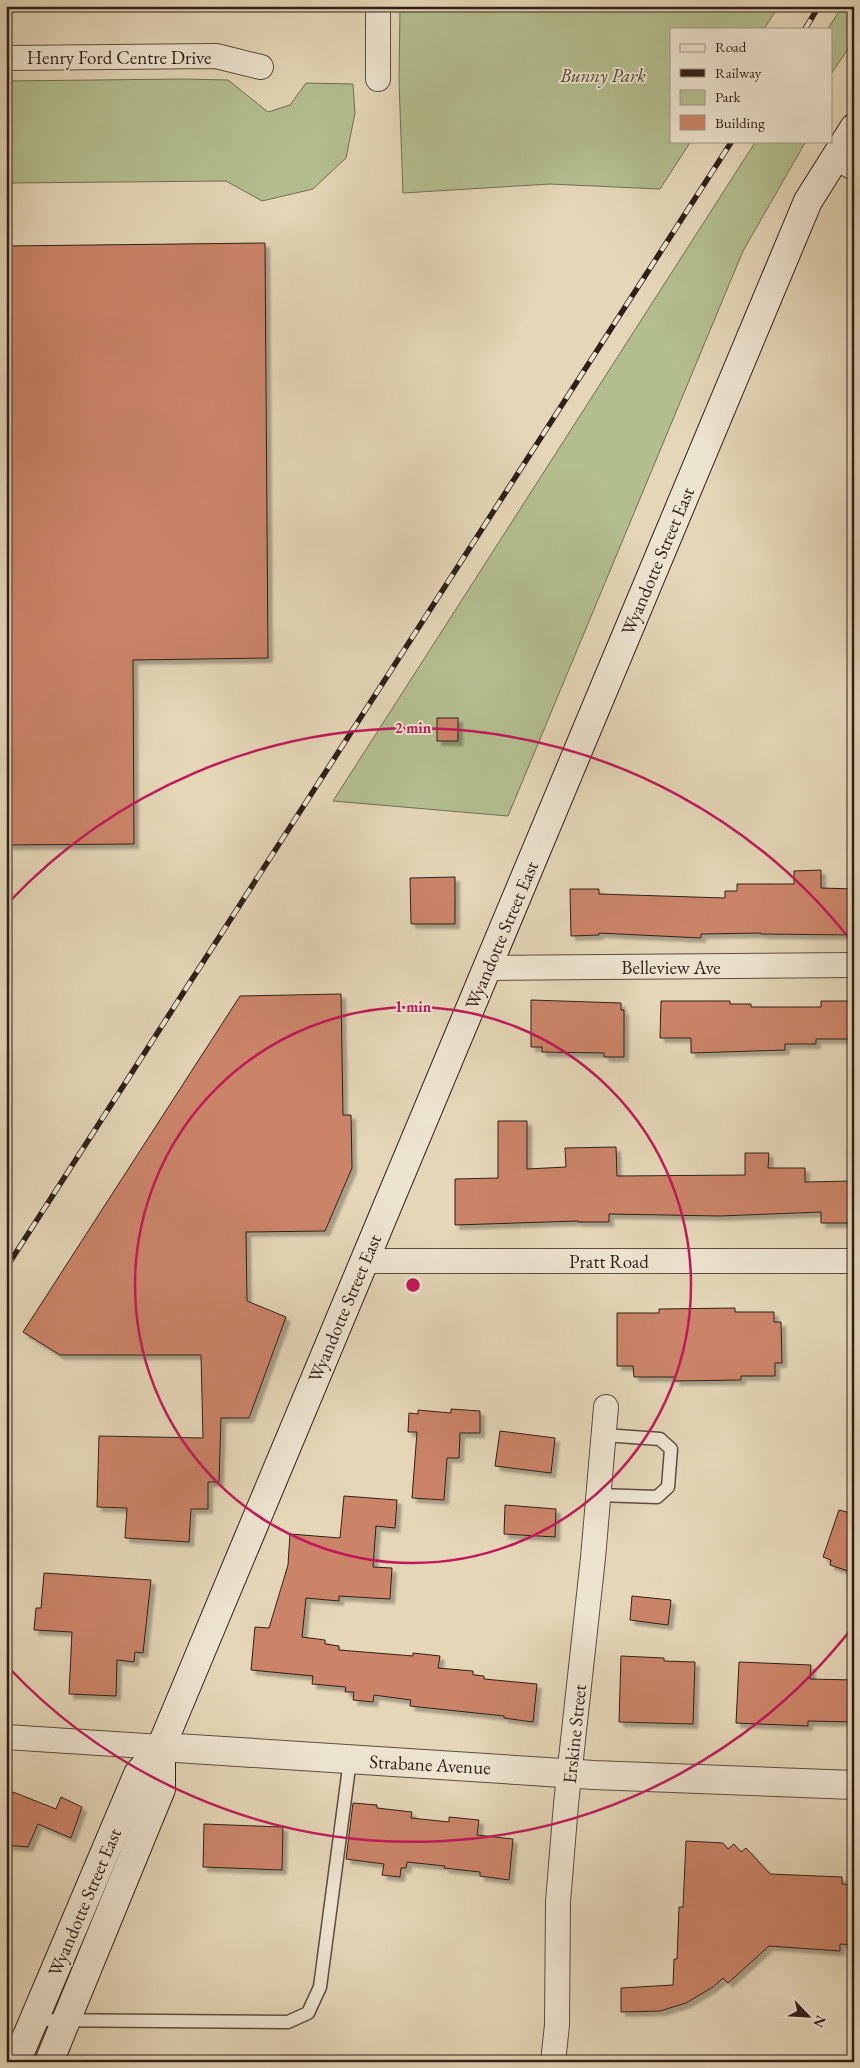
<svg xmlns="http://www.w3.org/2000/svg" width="860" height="2068" font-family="'EB Garamond',serif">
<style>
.green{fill:#b3be8f;stroke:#716e54}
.building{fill:#cb8468;stroke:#2f1f19;filter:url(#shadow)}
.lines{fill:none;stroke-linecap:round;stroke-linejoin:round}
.service-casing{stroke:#5c4d40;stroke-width:15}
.minor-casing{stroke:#5c4d40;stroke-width:26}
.tertiary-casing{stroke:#5c4d40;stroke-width:30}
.secondary-casing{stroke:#2f1f19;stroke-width:30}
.service{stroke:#ede4d0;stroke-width:12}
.minor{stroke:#ede4d0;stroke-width:24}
.tertiary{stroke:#ede4d0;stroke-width:28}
.secondary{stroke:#ede4d0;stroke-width:28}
.rail-casing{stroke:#2f1f19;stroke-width:5.5}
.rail{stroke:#ede4d0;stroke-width:4;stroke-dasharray:11;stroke-linecap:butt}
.ring{fill:none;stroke:#c2185b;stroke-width:2.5}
.labels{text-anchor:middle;stroke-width:4;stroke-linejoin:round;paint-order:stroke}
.street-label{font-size:19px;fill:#2f1f19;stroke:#ede4d0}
.park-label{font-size:19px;font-style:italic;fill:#504736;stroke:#ede4d0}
.centre{fill:#c2185b;stroke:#ede4d0;stroke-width:2.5}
.ring-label{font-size:15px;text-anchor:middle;font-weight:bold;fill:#c2185b;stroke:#ede4d0;stroke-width:4;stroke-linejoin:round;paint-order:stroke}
</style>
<defs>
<filter id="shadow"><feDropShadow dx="4.5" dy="4.5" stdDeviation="1" flood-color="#0004"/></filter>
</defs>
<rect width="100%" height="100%" fill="#e4d6b7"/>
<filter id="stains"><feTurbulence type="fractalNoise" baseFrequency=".004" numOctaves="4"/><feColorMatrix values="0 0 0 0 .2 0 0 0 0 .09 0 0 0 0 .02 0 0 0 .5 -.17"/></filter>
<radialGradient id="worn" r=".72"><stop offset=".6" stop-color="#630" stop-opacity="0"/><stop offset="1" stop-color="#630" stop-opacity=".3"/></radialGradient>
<g class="green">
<path d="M400 6H779L764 29H671V141H691L660 189 550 184 403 193 399 81Z"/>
<path d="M842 6H854V40L831 74V29H828Z"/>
<path d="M183 79 228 80 268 112 290 105 306 83 353 84 355 113 346 158 313 189 262 201 226 181 6 183V81Z"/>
<path d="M756 141H806L743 251 508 816 333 801Z"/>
</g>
<g class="building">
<path d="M265 243 268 658 133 660 134 844 6 845V246Z"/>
<rect x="437" y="718" width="21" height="23"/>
<path d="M821 870V888L854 889V935L761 934V933L701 934V938L599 933V935L571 936 570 889H599V894L725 898V891H737V884H794V871Z"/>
<path d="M455 877V924H411L410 878Z"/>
<path d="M341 994 343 1115H351L352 1168 325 1231 246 1232 247 1301 286 1317 249 1418H221L219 1482H208V1509H191L189 1542 125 1538 127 1508 97 1507 99 1436 203 1438 201 1355H60L23 1332 240 996Z"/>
<path d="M531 1000 621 1003V1010H624V1057H604V1053L542 1052V1047H531Z"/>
<path d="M661 1001H730V1004H751V1007H821V1001H848L849 1008H854V1039H816V1044H785V1050L691 1053V1038H660Z"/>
<path d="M498 1121H527V1169L566 1167 565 1148 616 1147 617 1176 745 1175V1153H769L768 1168H805V1182L854 1181V1223H821V1212L720 1216 609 1214V1222H578V1221L455 1225V1179L498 1178Z"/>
<path d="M735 1308V1312H774V1322H781L782 1363H775V1376H741V1380L675 1381V1377H634L633 1366H617V1313H659V1309Z"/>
<path d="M451 1409 480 1411V1433H460L459 1458H447L444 1500 412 1498 417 1432H408L409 1413 418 1414V1410L451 1413Z"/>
<path d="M500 1431 555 1438 551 1473 495 1466Z"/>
<path d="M344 1496 397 1500 395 1528 376 1526 373 1567 392 1568 390 1599 339 1596V1601L306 1598 302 1637 325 1640V1644L339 1646V1650L413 1656V1653L440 1656 438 1668 473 1671V1675L484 1676V1679L537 1684 533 1722 504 1718V1716L410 1706 411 1700 374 1695 373 1702 353 1700 354 1692H345L346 1687 312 1684 313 1676 251 1670 255 1627 269 1628 288 1565 290 1534 340 1538Z"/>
<path d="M505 1505 556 1509 555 1537 504 1534Z"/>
<path d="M839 1510 854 1514V1573L830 1565 831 1560 823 1557Z"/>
<path d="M44 1573 151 1580 143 1653 135 1652 134 1662 117 1660 116 1696 69 1694 72 1632 34 1630 36 1608H41Z"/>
<path d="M632 1596 671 1600 668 1625 630 1620Z"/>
<path d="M621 1656 664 1658V1661L695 1662 693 1724 619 1722Z"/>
<path d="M739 1662 811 1665 810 1679 854 1680V1722L808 1721V1726L736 1723Z"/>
<path d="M13 1792 56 1809 61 1797 82 1807 71 1838 38 1824 28 1847 6 1845V1810Z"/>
<path d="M353 1803 377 1805V1808L412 1812 411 1818 449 1822V1817L479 1820 477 1835 513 1839 509 1880 480 1876V1872L444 1868 445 1866 407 1862 406 1868H401L400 1877 382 1875 384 1864 346 1859Z"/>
<path d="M204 1824 283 1827 282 1870 203 1867Z"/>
<path d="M686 1841 723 1843 728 1849 734 1844 741 1852 746 1848 770 1874 842 1877V1884L854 1885V1945L840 1944V1951L769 1946 728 1983 723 1978 713 1987 686 2003 660 2011 621 2012V1988L673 1985 674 1959H677L679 1907H683Z"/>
</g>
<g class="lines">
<defs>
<g id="service">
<path d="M598 1495 657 1497 668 1487 671 1449 660 1439 604 1435"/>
<path d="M34 2020 288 2022 308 2013 320 1987 350 1760"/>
</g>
<g id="minor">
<path d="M378 6V79"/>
<path d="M6 58 216 56 261 67"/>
<path d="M835 158 854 168"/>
<path d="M488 968 854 965"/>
<path d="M364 1261H854"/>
<path d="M6 1737 161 1747"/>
<path d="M553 2062 557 2025 558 1902 566 1804 593 1558 606 1407"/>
</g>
<path id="tertiary" d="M161 1747 594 1775 854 1785"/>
<g id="secondary">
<path d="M16 2062 138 1774 161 1747 808 201 854 128"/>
<path d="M49 2062 161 1789V1747"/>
</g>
</defs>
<use href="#service" class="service-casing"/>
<use href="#minor" class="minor-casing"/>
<use href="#tertiary" class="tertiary-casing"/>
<use href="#secondary" class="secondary-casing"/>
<use href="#service" class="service"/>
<use href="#minor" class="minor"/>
<use href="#tertiary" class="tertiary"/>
<use href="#secondary" class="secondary"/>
<defs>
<g id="rail">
<path d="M805 29 819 6"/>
<path d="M6 1268 732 141"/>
</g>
</defs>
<use href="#rail" class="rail-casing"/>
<use href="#rail" class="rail"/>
</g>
<g class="ring">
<circle cx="413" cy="1285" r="278"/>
<path d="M852 1628A557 557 0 0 1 9 1668M9 902A557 557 0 0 1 852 942"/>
</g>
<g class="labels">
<g class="street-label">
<text x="119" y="64">Henry Ford Centre Drive</text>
<text transform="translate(657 561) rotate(-67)" y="7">Wyandotte Street East</text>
<text transform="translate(501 935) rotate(-67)" y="7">Wyandotte Street East</text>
<text x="671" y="974">Belleview Ave</text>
<text x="609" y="1268">Pratt Road</text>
<text transform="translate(344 1308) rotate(-67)" y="7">Wyandotte Street East</text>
<text transform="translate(574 1734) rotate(-84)" y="7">Erskine Street</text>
<text transform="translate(430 1764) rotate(3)" y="7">Strabane Avenue</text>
<text transform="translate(84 1902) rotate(-67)" y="7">Wyandotte Street East</text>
</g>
<g class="park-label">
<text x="603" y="82">Bunny Park</text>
</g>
</g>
<circle cx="413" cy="1285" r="8" class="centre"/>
<g class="ring-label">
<text x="413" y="733">2 min</text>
<text x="413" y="1012">1 min</text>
</g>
<rect width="860" height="2068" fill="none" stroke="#e4d6b7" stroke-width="25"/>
<rect x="8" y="8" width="845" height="2053" fill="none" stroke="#2f1f19" stroke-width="2.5"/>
<rect x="12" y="12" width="835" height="2043" fill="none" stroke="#2f1f19"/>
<rect x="670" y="28" width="162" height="115" fill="#ede4d0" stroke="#a19587"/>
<rect x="680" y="44" width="25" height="8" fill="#ede4d0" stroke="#a19587"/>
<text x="715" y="52" font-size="15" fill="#2f1f19">Road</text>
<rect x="680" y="69" width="25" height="8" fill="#2f1f19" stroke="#a19587"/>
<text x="715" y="78" font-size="15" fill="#2f1f19">Railway</text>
<rect x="680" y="90" width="25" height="15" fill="#b3be8f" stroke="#a19587"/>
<text x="715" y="102" font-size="15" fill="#2f1f19">Park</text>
<rect x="680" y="115" width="25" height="15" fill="#cb8468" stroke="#a19587"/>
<text x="715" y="128" font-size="15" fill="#2f1f19">Building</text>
<g transform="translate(808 2016) rotate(115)" stroke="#ede4d0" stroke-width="4" paint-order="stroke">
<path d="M0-4L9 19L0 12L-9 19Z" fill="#2f1f19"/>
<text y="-8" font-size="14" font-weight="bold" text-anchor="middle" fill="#2f1f19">N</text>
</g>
<rect width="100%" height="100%" filter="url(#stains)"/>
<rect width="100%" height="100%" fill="url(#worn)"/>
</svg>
